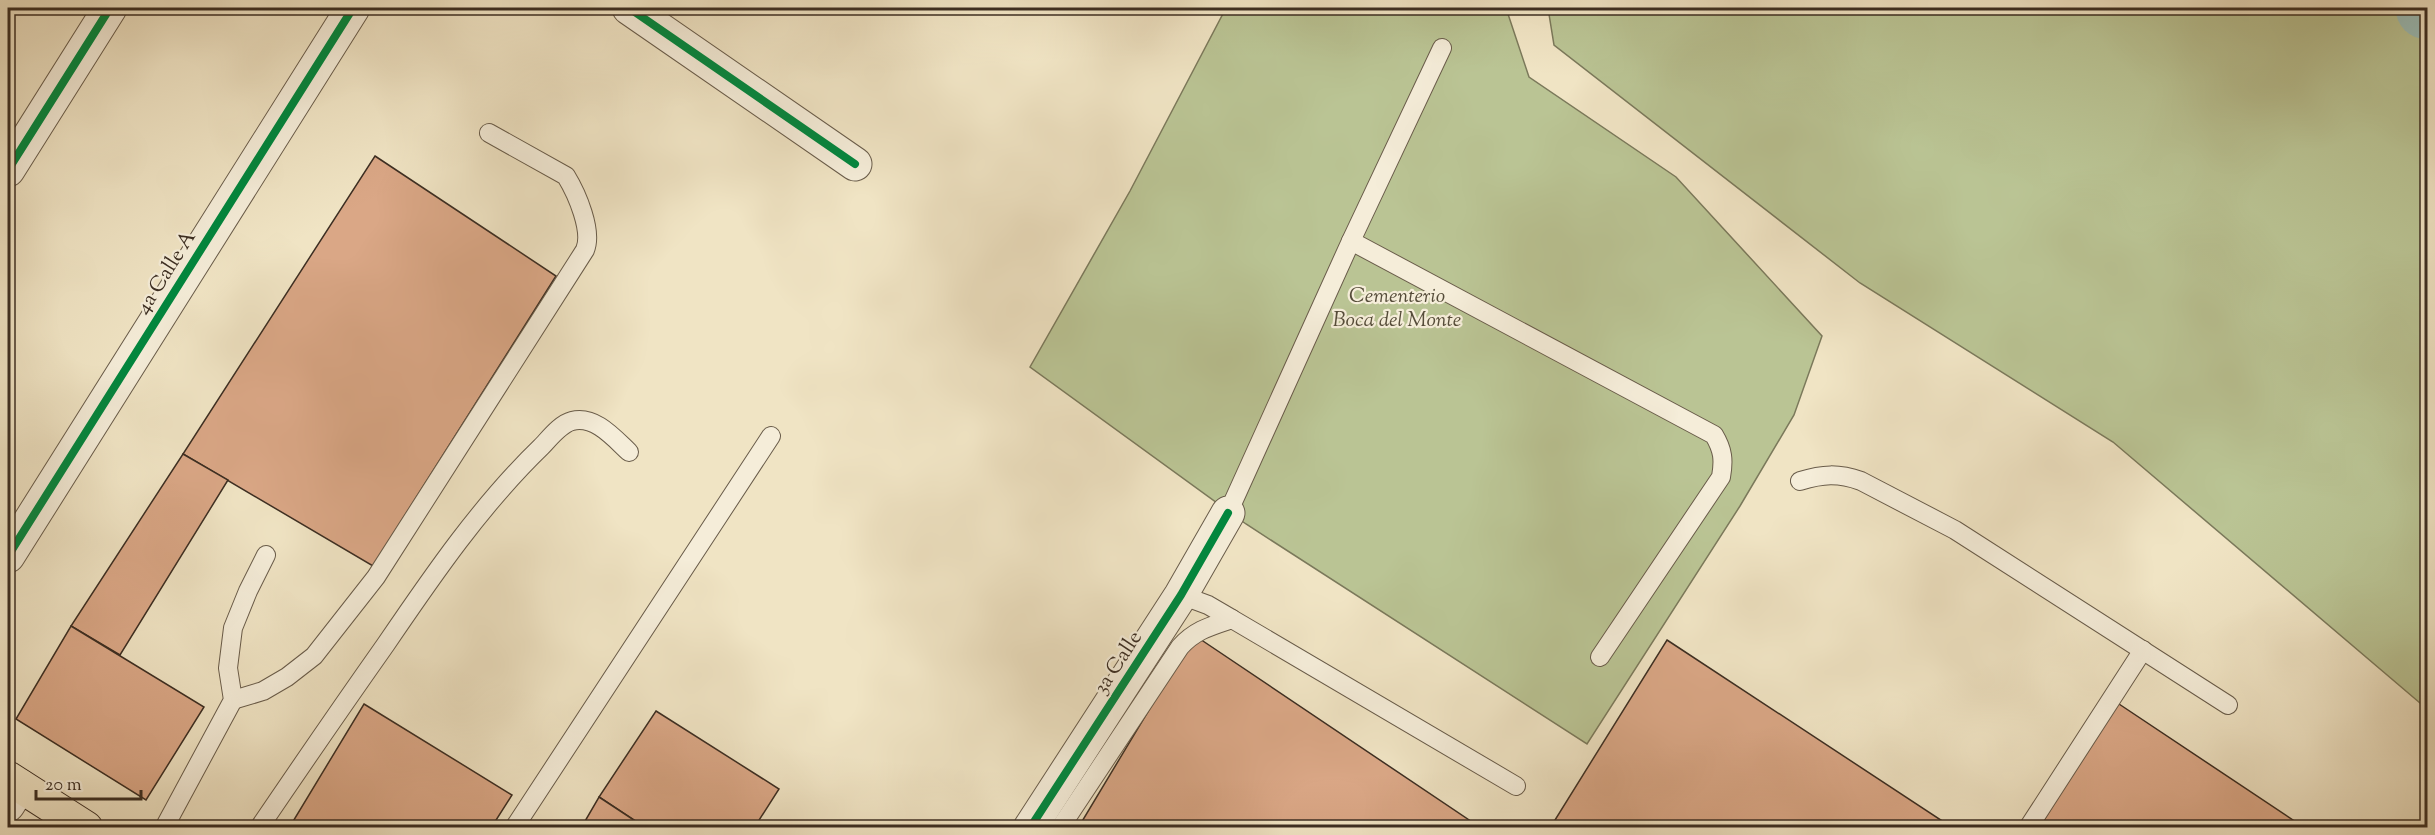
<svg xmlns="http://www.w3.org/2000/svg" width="2435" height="835" font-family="'Sorts Mill Goudy',serif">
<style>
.green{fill:#bac494;stroke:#7b795b;stroke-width:1.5}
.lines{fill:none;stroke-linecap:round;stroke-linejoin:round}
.river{stroke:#9bbeb9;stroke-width:63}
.building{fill:#daa786;stroke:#3c2e22;stroke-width:1.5}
.lane-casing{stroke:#695c4a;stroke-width:20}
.street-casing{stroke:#695c4a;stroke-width:35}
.primary-casing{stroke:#3c2e22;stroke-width:35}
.lane{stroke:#f5edd9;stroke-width:18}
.street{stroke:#f5edd9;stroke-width:33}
.primary{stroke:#f0e4c4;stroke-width:33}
.cycleway-casing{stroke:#f5edd9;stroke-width:11}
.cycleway{stroke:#00873e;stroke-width:8}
.labels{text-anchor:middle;stroke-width:4.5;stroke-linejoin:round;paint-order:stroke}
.street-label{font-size:21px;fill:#3c2e22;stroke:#f5edd9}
.park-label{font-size:21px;font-style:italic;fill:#554c39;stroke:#f5edd9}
</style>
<rect width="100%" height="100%" fill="#f0e4c4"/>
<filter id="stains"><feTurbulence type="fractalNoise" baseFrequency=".00333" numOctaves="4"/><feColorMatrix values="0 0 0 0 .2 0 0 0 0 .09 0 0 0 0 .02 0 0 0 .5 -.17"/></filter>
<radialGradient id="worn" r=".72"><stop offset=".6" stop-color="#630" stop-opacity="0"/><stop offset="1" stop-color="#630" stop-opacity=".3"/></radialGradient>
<g class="green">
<path d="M1226 8H1506L1529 77 1676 177 1822 336 1794 415 1740 506 1587 744 1246 524 1030 367 1130 191Z"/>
<path d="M1548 8H2427V709L2113 442 1860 283 1554 45Z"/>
</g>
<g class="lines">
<path class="river" d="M2427 8H2428"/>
</g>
<g class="building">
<path d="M375 156 556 276 373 566 183 454Z"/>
<path d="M183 454 228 480 120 655 71 626Z"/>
<path d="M71 626 204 707 146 800 16 719Z"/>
<path d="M1194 635 1481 828H1078Z"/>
<path d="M1667 640 1953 828H1550Z"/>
<path d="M2116 702 2305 828H2039Z"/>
<path d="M364 704 512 795 491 828H289Z"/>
<path d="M656 711 779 789 754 828H646L599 797Z"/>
<path d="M599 797 646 828H581Z"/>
</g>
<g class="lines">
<defs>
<g id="lane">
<path d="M1351 241 1714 435C1723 450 1724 460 1721 477L1600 657"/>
<path d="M1800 481C1823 474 1838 473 1861 481L1955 530 2228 705"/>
<path d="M1228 513 1351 241 1442 48"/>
<path d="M1181 595 1208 605 1232 619"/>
<path d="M233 700 263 691 287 677 314 656 376 577 585 250C593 231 577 194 566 176L489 133"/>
<path d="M164 828 233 700 228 668 233 628 248 591 266 555"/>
<path d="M259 828C301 766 343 705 386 644 433 575 481 505 541 447 549 439 560 424 572 421 595 415 614 438 629 452"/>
<path d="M514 828 771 436"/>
<path d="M1060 828 1180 647C1195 630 1211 626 1232 619L1516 786"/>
<path d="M2028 828 2143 650"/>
</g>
<g id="street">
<path d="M629 8 855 164"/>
<path d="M8 170 110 8"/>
<path d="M8 556 353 8"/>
<path d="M8 805 20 786"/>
<path d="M1030 828 1181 595 1228 513"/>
</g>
<path id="primary" d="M8 778 86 828"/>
</defs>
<use href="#lane" class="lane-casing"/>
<use href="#street" class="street-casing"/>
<use href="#primary" class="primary-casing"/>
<use href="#lane" class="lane"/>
<use href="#street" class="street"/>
<use href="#primary" class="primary"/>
<defs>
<g id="cycleway">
<path d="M629 8 855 164"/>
<path d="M8 170 110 8"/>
<path d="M8 556 353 8"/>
<path d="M1030 828 1181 595 1228 513"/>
</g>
</defs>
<use href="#cycleway" class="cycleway-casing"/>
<use href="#cycleway" class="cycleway"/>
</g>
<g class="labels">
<g class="street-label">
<text transform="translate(165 272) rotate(-58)" y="7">4a Calle A</text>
<text transform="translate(1117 662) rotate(-57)" y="7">3a Calle</text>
</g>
<g class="park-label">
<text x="1397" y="302">Cementerio<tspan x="1397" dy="24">Boca del Monte</tspan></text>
</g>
</g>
<rect width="2435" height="835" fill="none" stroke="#f0e4c4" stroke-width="30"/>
<rect x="9" y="9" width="2417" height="817" fill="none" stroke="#3c2e22" stroke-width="3"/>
<rect x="15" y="15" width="2405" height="805" fill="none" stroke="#3c2e22" stroke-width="1.5"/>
<path d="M36 790v9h105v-9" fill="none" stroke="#3c2e22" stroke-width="3"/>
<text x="45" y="790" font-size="18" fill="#3c2e22" stroke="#f5edd9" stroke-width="4.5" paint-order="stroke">20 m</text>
<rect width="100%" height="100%" filter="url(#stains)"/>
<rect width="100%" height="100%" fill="url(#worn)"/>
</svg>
